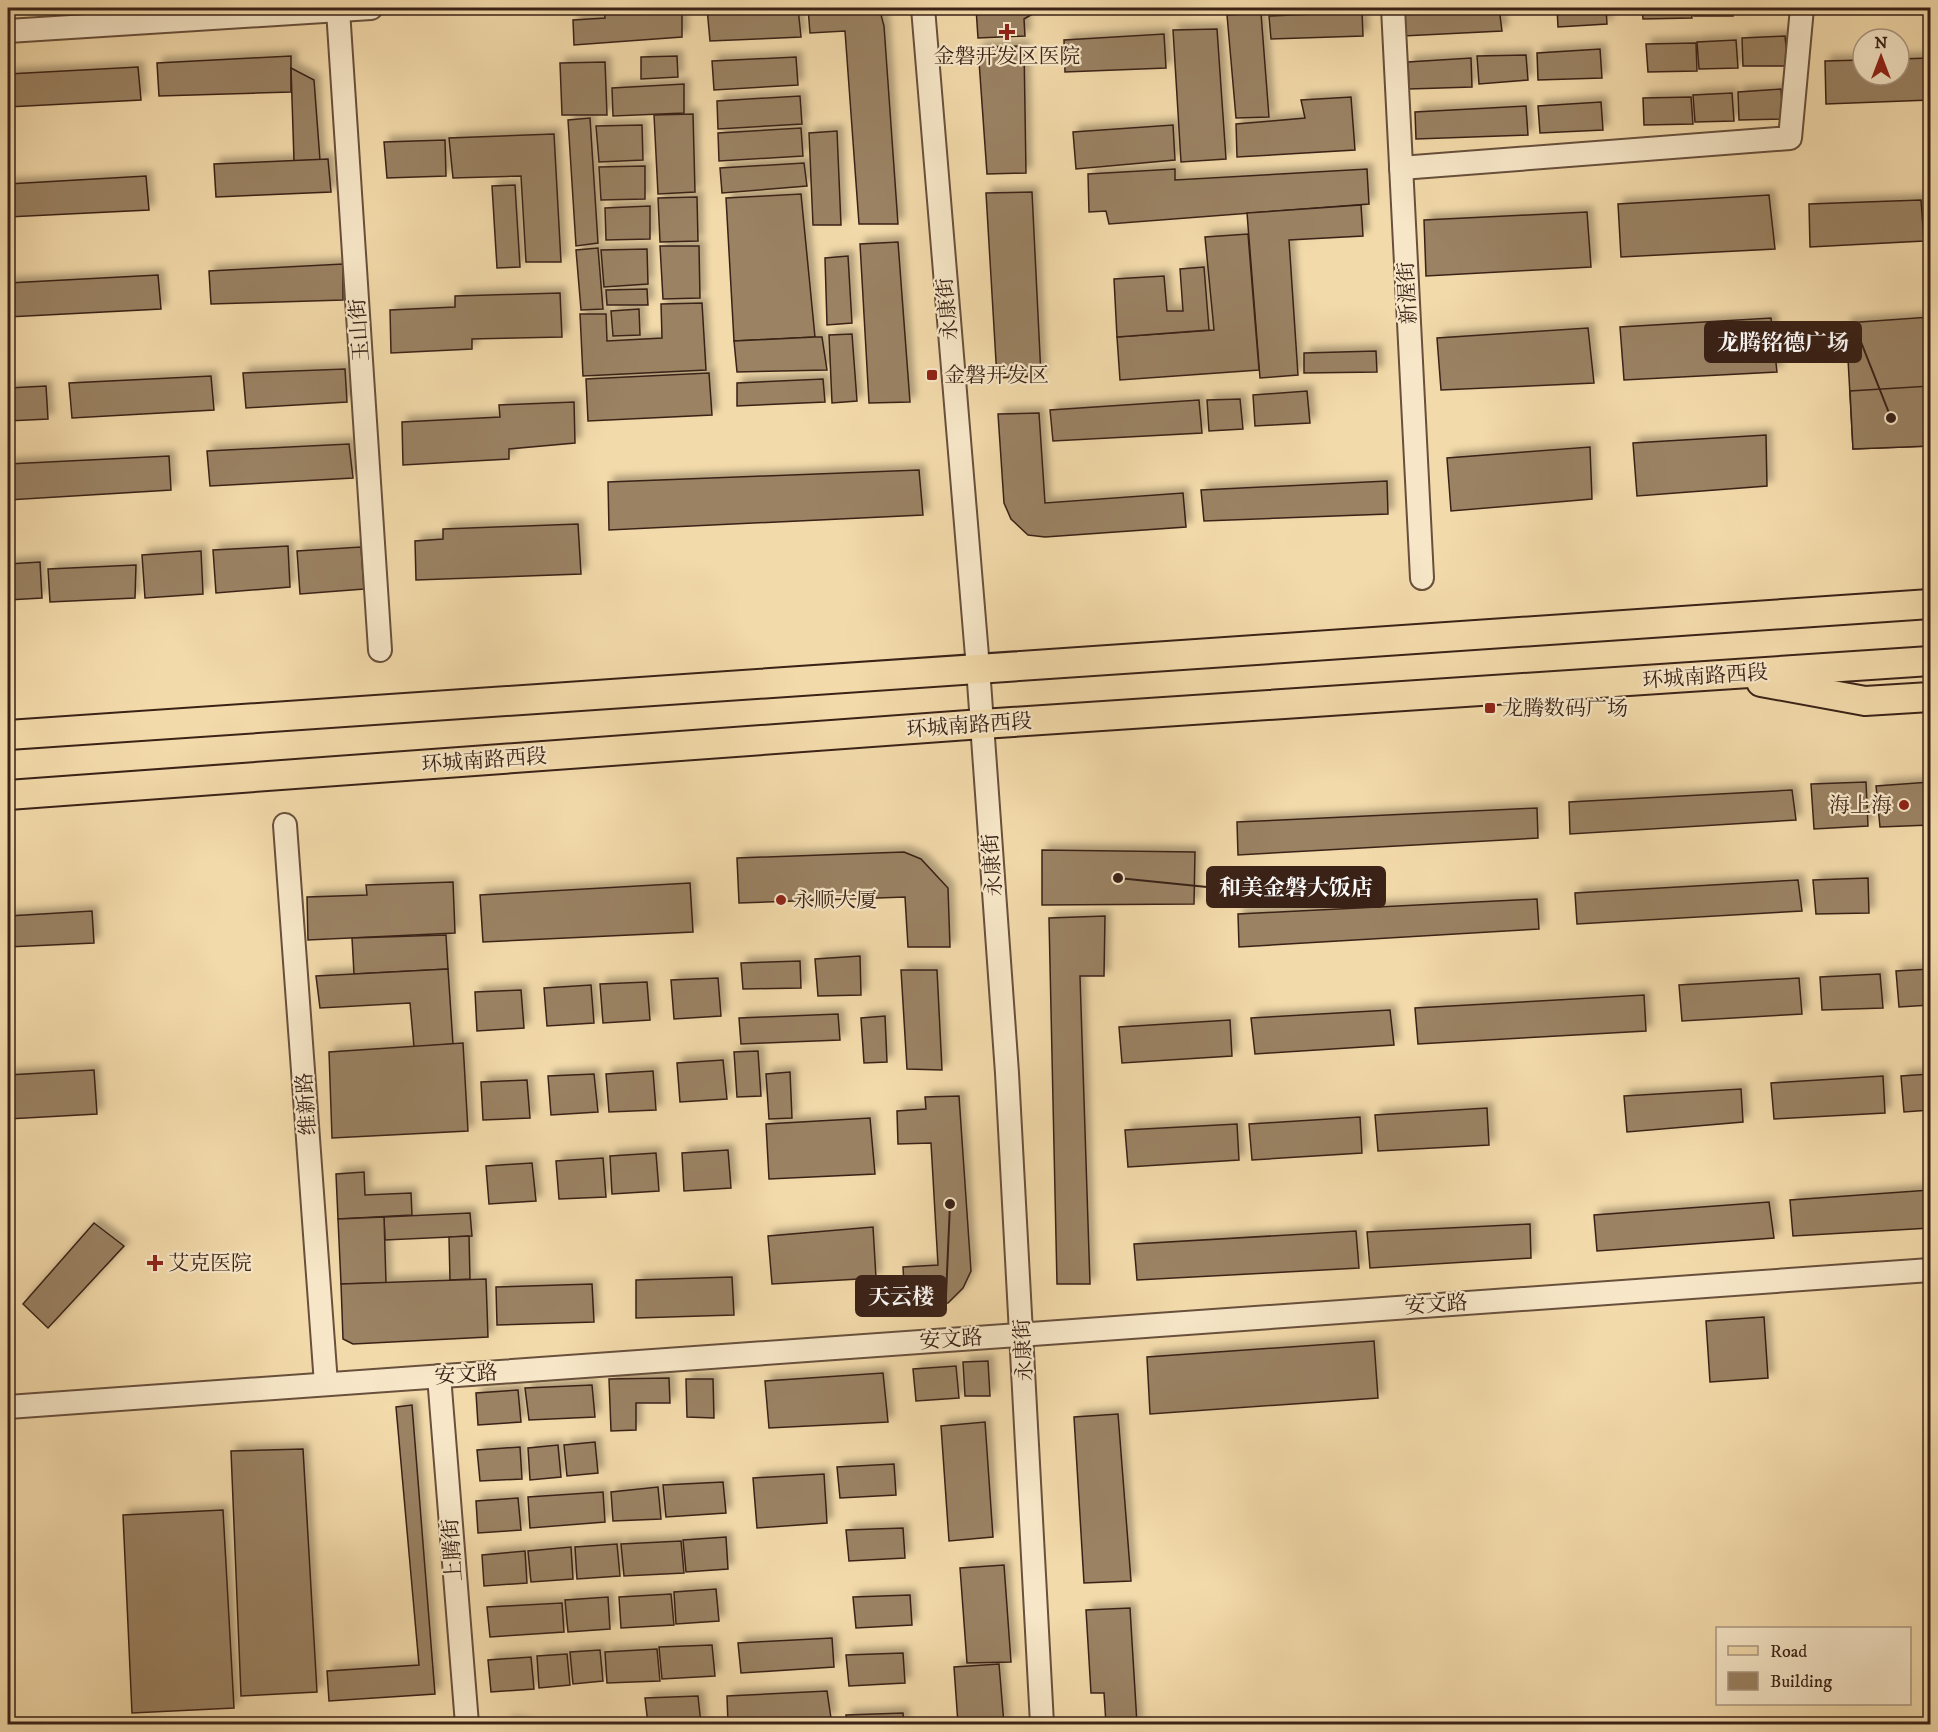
<svg xmlns="http://www.w3.org/2000/svg" width="1938" height="1732" font-family="'IM FELL DW Pica','Noto Serif SC',serif">
<style>
.building{fill:#9a8263;stroke:#3a2217;stroke-width:1.5;filter:url(#shadow)}
.lines{fill:none;stroke-linecap:round;stroke-linejoin:round}
.minor-casing{stroke:#68503c;stroke-width:26}
.major-casing{stroke:#3a2217;stroke-width:32}
.minor{stroke:#f7e7c8;stroke-width:22}
.major{stroke:#f3daaa;stroke-width:28}
.poi-dot{fill:#8f2418;stroke:#f7e7c8;stroke-width:2}
.labels{text-anchor:middle;stroke-width:4.5;stroke-linejoin:round;paint-order:stroke}
.poi-label{font-size:21px;fill:#3a2217;stroke:#f7e7c8;text-anchor:start}
.street-label{font-size:21px;fill:#3a2217;stroke:#f7e7c8}
.leader{fill:none;stroke:#3a2217;stroke-width:2}
.callout-dot{fill:#3a2217;stroke:#f7e7c8;stroke-width:2}
.callout{fill:#3a2217;stroke:#3a2217;stroke-width:2}
.callout-label{font-size:22px;text-anchor:middle;font-weight:bold;fill:#fff}
</style>
<defs>
<filter id="shadow"><feDropShadow dx="5.5" dy="-5.5" stdDeviation="3" flood-color="#0004"/></filter>
</defs>
<rect width="100%" height="100%" fill="#f3daaa"/>
<filter id="stains"><feTurbulence type="fractalNoise" baseFrequency=".00333" numOctaves="4"/><feColorMatrix values="0 0 0 0 .2 0 0 0 0 .09 0 0 0 0 .02 0 0 0 .5 -.17"/></filter>
<radialGradient id="worn" r=".72"><stop offset=".6" stop-color="#630" stop-opacity="0"/><stop offset="1" stop-color="#630" stop-opacity=".3"/></radialGradient>
<g class="building">
<path d="M604 8H682V37L574 45 573 20 605 18Z"/>
<path d="M707 8H798L801 37 710 41Z"/>
<path d="M808 8H879L880 11 884 26 898 224H859L845 31 810 33Z"/>
<path d="M976 8H1070L1041 9 1024 19 1025 36 978 38Z"/>
<path d="M1401 8H1499L1502 31 1403 36Z"/>
<path d="M1557 8H1606L1607 24 1558 27Z"/>
<path d="M1642 8H1691L1692 18 1643 19Z"/>
<path d="M1693 8H1732L1733 16H1694Z"/>
<path d="M1738 8H1782V13L1738 14Z"/>
<path d="M1362 12 1363 36 1271 39 1269 16Z"/>
<path d="M1261 13 1269 117 1236 118 1227 15Z"/>
<path d="M1217 29 1226 159 1181 162 1173 30Z"/>
<path d="M1164 34 1166 68 1065 72 1064 40Z"/>
<path d="M1785 36 1788 66H1743L1742 38Z"/>
<path d="M1736 40 1738 68 1699 69 1697 42Z"/>
<path d="M1696 43 1697 71 1648 72 1646 44Z"/>
<path d="M1024 46 1026 173 987 174 978 47Z"/>
<path d="M1600 49 1602 78 1538 80 1537 53Z"/>
<path d="M1526 55 1528 80 1479 84 1477 56Z"/>
<path d="M291 56V92L159 96 157 63Z"/>
<path d="M677 56 678 77 641 79V57Z"/>
<path d="M796 57 798 85 714 90 712 61Z"/>
<path d="M1471 58 1472 87 1409 89 1408 62Z"/>
<path d="M1930 58V100L1826 104 1825 61 1863 60V75H1899V59Z"/>
<path d="M605 62 607 115H562L560 63Z"/>
<path d="M138 67 141 100 8 107V74Z"/>
<path d="M291 68 314 80 320 160 294 161Z"/>
<path d="M684 84V113L613 116 612 88Z"/>
<path d="M1781 89 1783 119 1739 120 1738 92Z"/>
<path d="M1732 93 1734 121 1695 122 1693 95Z"/>
<path d="M800 96 802 124 718 129 717 101Z"/>
<path d="M1351 97 1355 150 1237 157 1236 124 1305 118 1301 100Z"/>
<path d="M1691 97 1693 124 1644 125 1643 98Z"/>
<path d="M1601 102 1603 130 1540 133 1538 106Z"/>
<path d="M1526 106 1528 135 1416 139 1415 112Z"/>
<path d="M693 114 695 192 658 194 654 115Z"/>
<path d="M590 118 598 243 576 246 568 120Z"/>
<path d="M642 125 643 160 599 162 596 126Z"/>
<path d="M1173 125 1175 160 1076 169 1073 132Z"/>
<path d="M801 128 803 156 719 161 718 133Z"/>
<path d="M837 131 841 225H813L809 133Z"/>
<path d="M554 134 561 262H526L521 176 453 178 449 138Z"/>
<path d="M445 140 446 176 387 178 384 142Z"/>
<path d="M328 159 331 192 216 197 214 164Z"/>
<path d="M804 163 807 186 722 193 720 168Z"/>
<path d="M645 166V199L601 200 599 167Z"/>
<path d="M1175 169V180L1367 169 1369 204 1109 224 1106 211 1089 212 1088 174Z"/>
<path d="M146 176 149 210 8 217V184Z"/>
<path d="M515 185 520 267 497 268 492 186Z"/>
<path d="M1032 192 1041 376 997 378 986 193Z"/>
<path d="M801 194 815 337 734 341 726 198Z"/>
<path d="M1769 195 1775 249 1621 257 1618 204Z"/>
<path d="M697 197 698 241 660 242 658 198Z"/>
<path d="M1921 200 1924 241 1810 247 1809 204Z"/>
<path d="M1361 205 1363 236 1289 240 1298 375 1260 378 1247 213Z"/>
<path d="M650 206V239L606 240 605 208Z"/>
<path d="M1587 212 1591 267 1426 276 1424 220Z"/>
<path d="M1248 234 1259 370 1120 380 1117 337 1214 330 1205 237Z"/>
<path d="M898 242 910 402 869 403 860 244Z"/>
<path d="M660 246H699L700 298 663 299Z"/>
<path d="M598 248 603 309 581 310 576 250Z"/>
<path d="M647 249 648 284 604 287 601 250Z"/>
<path d="M848 256 852 323 827 325 825 258Z"/>
<path d="M343 264V300L211 304 209 271Z"/>
<path d="M1204 267 1209 330 1117 337 1114 279 1164 276 1167 311H1183L1180 269Z"/>
<path d="M158 275 161 309 8 317V283Z"/>
<path d="M647 289 648 305H607L606 290Z"/>
<path d="M560 293 562 337 472 339V349L391 353 390 310 455 307V296Z"/>
<path d="M702 303 706 370 583 376 580 314H606L607 341 662 338 661 304Z"/>
<path d="M639 309 640 335 613 336 611 311Z"/>
<path d="M1930 317V446L1853 449 1846 323Z"/>
<path d="M1771 318 1777 372 1624 380 1620 327Z"/>
<path d="M1588 328 1594 383 1441 390 1437 338Z"/>
<path d="M852 334 857 401 832 403 829 335Z"/>
<path d="M815 337H822L827 370 737 372 734 341Z"/>
<path d="M1376 351 1377 372 1304 373V353Z"/>
<path d="M345 369 347 402 246 408 243 373Z"/>
<path d="M709 373 712 415 588 421 586 379Z"/>
<path d="M211 376 214 410 72 418 69 383Z"/>
<path d="M823 379 825 402 737 406V383Z"/>
<path d="M46 386 48 419 8 421V388Z"/>
<path d="M1930 386V446L1853 449 1850 391Z"/>
<path d="M1307 391 1310 423 1255 426 1253 395Z"/>
<path d="M1240 399 1243 429 1209 431 1207 400Z"/>
<path d="M1199 400 1202 433 1053 441 1050 410Z"/>
<path d="M574 402 575 443 509 449V459L403 465 402 422 500 417 499 405Z"/>
<path d="M1039 413 1045 503 1183 493 1186 527 1045 537 1028 535 1011 519 1004 503 998 414Z"/>
<path d="M1766 435 1767 486 1637 496 1633 443Z"/>
<path d="M349 444 353 478 210 486 207 451Z"/>
<path d="M1590 447 1592 499 1451 511 1447 458Z"/>
<path d="M169 456 171 490 8 500V464Z"/>
<path d="M919 470 923 515 609 530 608 482Z"/>
<path d="M1387 481 1388 514 1204 521 1201 490Z"/>
<path d="M578 524 581 574 416 580 415 541 443 539V529Z"/>
<path d="M288 546 290 587 216 593 213 550Z"/>
<path d="M361 547 364 589 300 594 297 551Z"/>
<path d="M201 551 203 594 145 598 142 555Z"/>
<path d="M40 562 42 598 8 600V564Z"/>
<path d="M136 565 135 598 50 602 48 569Z"/>
<path d="M1866 782 1868 826 1814 829 1811 784Z"/>
<path d="M1930 782V825L1880 827 1876 786Z"/>
<path d="M1792 790 1796 820 1570 834 1569 802Z"/>
<path d="M1537 808 1538 838 1238 855 1237 822Z"/>
<path d="M1042 850 1195 852 1194 904 1042 905Z"/>
<path d="M904 852 921 859 948 888 950 947H908L905 897 739 903 737 858Z"/>
<path d="M1868 878 1869 913 1816 914 1813 880Z"/>
<path d="M1798 880 1802 911 1577 924 1575 893Z"/>
<path d="M453 882 455 933 308 940 307 897 367 895 366 885Z"/>
<path d="M690 883 693 932 483 942 480 895Z"/>
<path d="M1537 899 1539 929 1239 947 1238 914Z"/>
<path d="M92 911 94 943 8 947V916Z"/>
<path d="M1105 916 1104 976H1080L1090 1284H1057L1049 918Z"/>
<path d="M446 935 448 969 354 974 352 938Z"/>
<path d="M860 956 861 995 818 996 815 959Z"/>
<path d="M800 961 801 988 743 989 741 963Z"/>
<path d="M448 969 453 1044 414 1047 410 1003 320 1008 316 976Z"/>
<path d="M1930 969V1005L1899 1007 1896 971Z"/>
<path d="M901 970H937L942 1070 907 1069Z"/>
<path d="M1880 974 1883 1008 1822 1010 1820 977Z"/>
<path d="M718 978 721 1016 674 1019 671 980Z"/>
<path d="M1799 978 1802 1014 1682 1021 1679 985Z"/>
<path d="M647 982 650 1020 603 1023 600 984Z"/>
<path d="M591 985 594 1023 547 1026 544 988Z"/>
<path d="M521 990 524 1028 477 1031 475 992Z"/>
<path d="M1644 995 1646 1031 1418 1044 1415 1008Z"/>
<path d="M1390 1010 1394 1045 1255 1054 1251 1018Z"/>
<path d="M838 1014 840 1040 741 1044 739 1018Z"/>
<path d="M885 1016 887 1062 864 1063 861 1018Z"/>
<path d="M1230 1020 1232 1056 1122 1063 1119 1027Z"/>
<path d="M463 1043 468 1131 332 1138 329 1052Z"/>
<path d="M758 1051 761 1096 737 1097 734 1052Z"/>
<path d="M723 1060 727 1099 680 1102 677 1063Z"/>
<path d="M94 1070 97 1114 8 1119V1075Z"/>
<path d="M653 1071 656 1110 609 1112 606 1074Z"/>
<path d="M790 1072 792 1118 769 1119 766 1074Z"/>
<path d="M594 1074 598 1112 551 1115 548 1076Z"/>
<path d="M1930 1074V1110L1904 1112 1901 1076Z"/>
<path d="M1883 1076 1885 1113 1774 1119 1771 1083Z"/>
<path d="M527 1080 530 1118 483 1120 481 1082Z"/>
<path d="M1741 1089 1743 1122 1627 1132 1624 1096Z"/>
<path d="M959 1096 971 1271 963 1288 948 1303 905 1304 903 1267 938 1265 931 1143 898 1144 897 1111 926 1109 925 1097Z"/>
<path d="M1487 1108 1489 1145 1378 1151 1375 1115Z"/>
<path d="M1360 1117 1362 1153 1252 1160 1249 1124Z"/>
<path d="M870 1118 875 1174 769 1179 766 1124Z"/>
<path d="M1237 1124 1239 1160 1128 1167 1125 1130Z"/>
<path d="M728 1150 731 1188 684 1191 682 1153Z"/>
<path d="M656 1153 659 1191 612 1194 610 1156Z"/>
<path d="M603 1158 606 1197 559 1199 556 1161Z"/>
<path d="M532 1163 536 1201 489 1204 486 1166Z"/>
<path d="M364 1172 365 1195 411 1193 412 1215 338 1219 336 1174Z"/>
<path d="M1930 1190V1228L1793 1236 1790 1200Z"/>
<path d="M1769 1202 1774 1238 1597 1251 1594 1215Z"/>
<path d="M470 1213 472 1236 385 1240 384 1217Z"/>
<path d="M384 1217 386 1283 341 1284 338 1219Z"/>
<path d="M94 1223 124 1246 48 1328 23 1304Z"/>
<path d="M1530 1224 1531 1258 1370 1268 1367 1232Z"/>
<path d="M873 1227 876 1278 772 1284 768 1236Z"/>
<path d="M1356 1231 1359 1268 1137 1280 1134 1244Z"/>
<path d="M469 1236 470 1279 450 1280 449 1237Z"/>
<path d="M732 1277 734 1315 636 1318V1280Z"/>
<path d="M486 1279 488 1337 353 1344 343 1339 341 1284Z"/>
<path d="M592 1284 594 1322 497 1325 496 1287Z"/>
<path d="M1764 1317 1768 1378 1710 1382 1706 1321Z"/>
<path d="M1374 1341 1378 1398 1150 1414 1147 1357Z"/>
<path d="M988 1361 990 1396H965L963 1362Z"/>
<path d="M956 1366 959 1398 916 1401 913 1369Z"/>
<path d="M883 1373 888 1422 769 1428 765 1381Z"/>
<path d="M669 1378 670 1403H636V1430L611 1431 609 1379Z"/>
<path d="M686 1379H713L714 1418 687 1417Z"/>
<path d="M592 1385 595 1417 529 1420 525 1388Z"/>
<path d="M518 1390 521 1422 478 1425 476 1393Z"/>
<path d="M412 1405 435 1694 329 1701 327 1671 419 1665 396 1407Z"/>
<path d="M1118 1414 1131 1581 1084 1583 1074 1417Z"/>
<path d="M985 1422 993 1537 949 1541 941 1426Z"/>
<path d="M595 1442 598 1473 567 1476 564 1445Z"/>
<path d="M558 1445 561 1477 530 1480 528 1448Z"/>
<path d="M520 1447 522 1479 480 1481 477 1450Z"/>
<path d="M303 1449 317 1692 241 1696 231 1451Z"/>
<path d="M894 1464 896 1495 840 1498 837 1467Z"/>
<path d="M824 1474 827 1523 757 1528 753 1478Z"/>
<path d="M723 1482 726 1513 666 1517 663 1485Z"/>
<path d="M658 1487 661 1519 613 1521 611 1492Z"/>
<path d="M603 1492 605 1522 530 1528 528 1497Z"/>
<path d="M518 1498 521 1530 478 1533 476 1501Z"/>
<path d="M223 1510 234 1708 132 1713 123 1515Z"/>
<path d="M903 1528 905 1558 849 1561 846 1530Z"/>
<path d="M726 1537 728 1569 686 1572 683 1540Z"/>
<path d="M681 1541 684 1573 624 1576 621 1544Z"/>
<path d="M617 1544 620 1576 577 1579 575 1547Z"/>
<path d="M571 1547 573 1579 531 1582 528 1551Z"/>
<path d="M525 1551 527 1583 484 1586 482 1555Z"/>
<path d="M1004 1565 1011 1662 967 1663 960 1568Z"/>
<path d="M716 1589 719 1621 676 1624 674 1592Z"/>
<path d="M671 1594 674 1625 621 1628 619 1597Z"/>
<path d="M910 1595 912 1625 856 1628 853 1597Z"/>
<path d="M608 1597 610 1629 568 1632 565 1600Z"/>
<path d="M562 1603 564 1632 490 1637 487 1607Z"/>
<path d="M1130 1608 1137 1724H1106L1104 1693H1091L1086 1610Z"/>
<path d="M832 1638 834 1667 741 1673 738 1643Z"/>
<path d="M712 1645 715 1676 662 1679 659 1647Z"/>
<path d="M657 1649 660 1681 607 1683 605 1652Z"/>
<path d="M600 1650 603 1681 573 1684 570 1652Z"/>
<path d="M903 1653 905 1683 849 1686 846 1655Z"/>
<path d="M567 1654 570 1685 539 1688 537 1656Z"/>
<path d="M531 1657 534 1689 491 1692 488 1660Z"/>
<path d="M999 1664 1004 1724H958L954 1667Z"/>
<path d="M827 1691 831 1718 728 1724 727 1696Z"/>
<path d="M698 1696 701 1724H648L645 1698Z"/>
<path d="M903 1713 904 1724H847L846 1715Z"/>
<path d="M507 1721 528 1724H507Z"/>
</g>
<g class="lines">
<defs>
<g id="minor">
<path d="M923 8 978 668 1007 1073 1042 1724"/>
<path d="M1393 8 1422 578"/>
<path d="M338 10 380 650"/>
<path d="M8 31 371 8"/>
<path d="M1401 168 1790 138 1802 8"/>
<path d="M285 825 326 1384"/>
<path d="M439 1376 467 1724"/>
<path d="M8 1407 1930 1270"/>
</g>
<g id="major">
<path d="M1761 682 1865 701 1930 697"/>
<path d="M8 735 1930 604"/>
<path d="M8 795 982 724 1930 661"/>
</g>
</defs>
<use href="#minor" class="minor-casing"/>
<use href="#major" class="major-casing"/>
<use href="#minor" class="minor"/>
<use href="#major" class="major"/>
</g>
<g class="poi-dot">
<path d="M1004 23h6v6h6v6h-6v6h-6v-6h-6v-6h6z"/>
<rect x="926" y="369" width="12" height="12" rx="3"/>
<rect x="1484" y="702" width="12" height="12" rx="3"/>
<circle cx="1904" cy="805" r="6"/>
<circle cx="781" cy="900" r="6"/>
<path d="M152 1254h6v6h6v6h-6v6h-6v-6h-6v-6h6z"/>
</g>
<g class="labels">
<g class="poi-label">
<text x="1007" y="63" text-anchor="middle">金磐开发区医院</text>
<text x="944" y="382">金磐开发区</text>
<text x="1502" y="715">龙腾数码广场</text>
<text x="1892" y="812" text-anchor="end">海上海</text>
<text x="793" y="907">永顺大厦</text>
<text x="168" y="1270">艾克医院</text>
</g>
<g class="street-label">
<text transform="translate(1407 293) rotate(-93)" y="7">新渥街</text>
<text transform="translate(947 309) rotate(-95)" y="7">永康街</text>
<text transform="translate(359 330) rotate(-94)" y="7">玉山街</text>
<text transform="translate(1705 676) rotate(-4)" y="7">环城南路西段</text>
<text transform="translate(969 725) rotate(-4)" y="7">环城南路西段</text>
<text transform="translate(484 760) rotate(-4)" y="7">环城南路西段</text>
<text transform="translate(992 865) rotate(-94)" y="7">永康街</text>
<text transform="translate(306 1104) rotate(-94)" y="7">维新路</text>
<text transform="translate(1436 1304) rotate(-4)" y="7">安文路</text>
<text transform="translate(951 1339) rotate(-4)" y="7">安文路</text>
<text transform="translate(1023 1350) rotate(-93)" y="7">永康街</text>
<text transform="translate(466 1374) rotate(-4)" y="7">安文路</text>
<text transform="translate(452 1550) rotate(-94)" y="7">上腾街</text>
</g>
</g>
<path class="leader" d="M1891 418L1861 342M1118 878L1207 887M950 1204L946 1296"/>
<g class="callout-dot">
<circle cx="1891" cy="418" r="6"/>
<circle cx="1118" cy="878" r="6"/>
<circle cx="950" cy="1204" r="6"/>
</g>
<g class="callout">
<rect x="1705" y="322" width="156" height="40" rx="6"/>
<rect x="1207" y="867" width="178" height="40" rx="6"/>
<rect x="856" y="1276" width="90" height="40" rx="6"/>
</g>
<g class="callout-label">
<text x="1783" y="350">龙腾铭德广场</text>
<text x="1296" y="895">和美金磐大饭店</text>
<text x="901" y="1304">天云楼</text>
</g>
<rect width="1938" height="1732" fill="none" stroke="#f3daaa" stroke-width="30"/>
<rect x="9" y="9" width="1920" height="1714" fill="none" stroke="#3a2217" stroke-width="3"/>
<rect x="15" y="15" width="1908" height="1702" fill="none" stroke="#3a2217" stroke-width="1.5"/>
<rect x="1716" y="1627" width="195" height="78" fill="#f7e7c8" stroke="#ab9881" stroke-width="1.5"/>
<rect x="1728" y="1646" width="30" height="9" fill="#f3daaa" stroke="#ab9881" stroke-width="1.5"/>
<text x="1770" y="1657" font-size="18" fill="#3a2217">Road</text>
<rect x="1728" y="1672" width="30" height="18" fill="#9a8263" stroke="#ab9881" stroke-width="1.5"/>
<text x="1770" y="1687" font-size="18" fill="#3a2217">Building</text>
<g transform="translate(1881 57)"><circle r="28" fill="#f7e7c8" stroke="#ab9881" stroke-width="1.5"/>
<path d="M0-4.5L10 22L0 15L-10 22Z" fill="#8f2418"/>
<text y="-9" font-size="16" font-weight="bold" text-anchor="middle" fill="#3a2217">N</text>
</g>
<rect width="100%" height="100%" filter="url(#stains)"/>
<rect width="100%" height="100%" fill="url(#worn)"/>
</svg>
